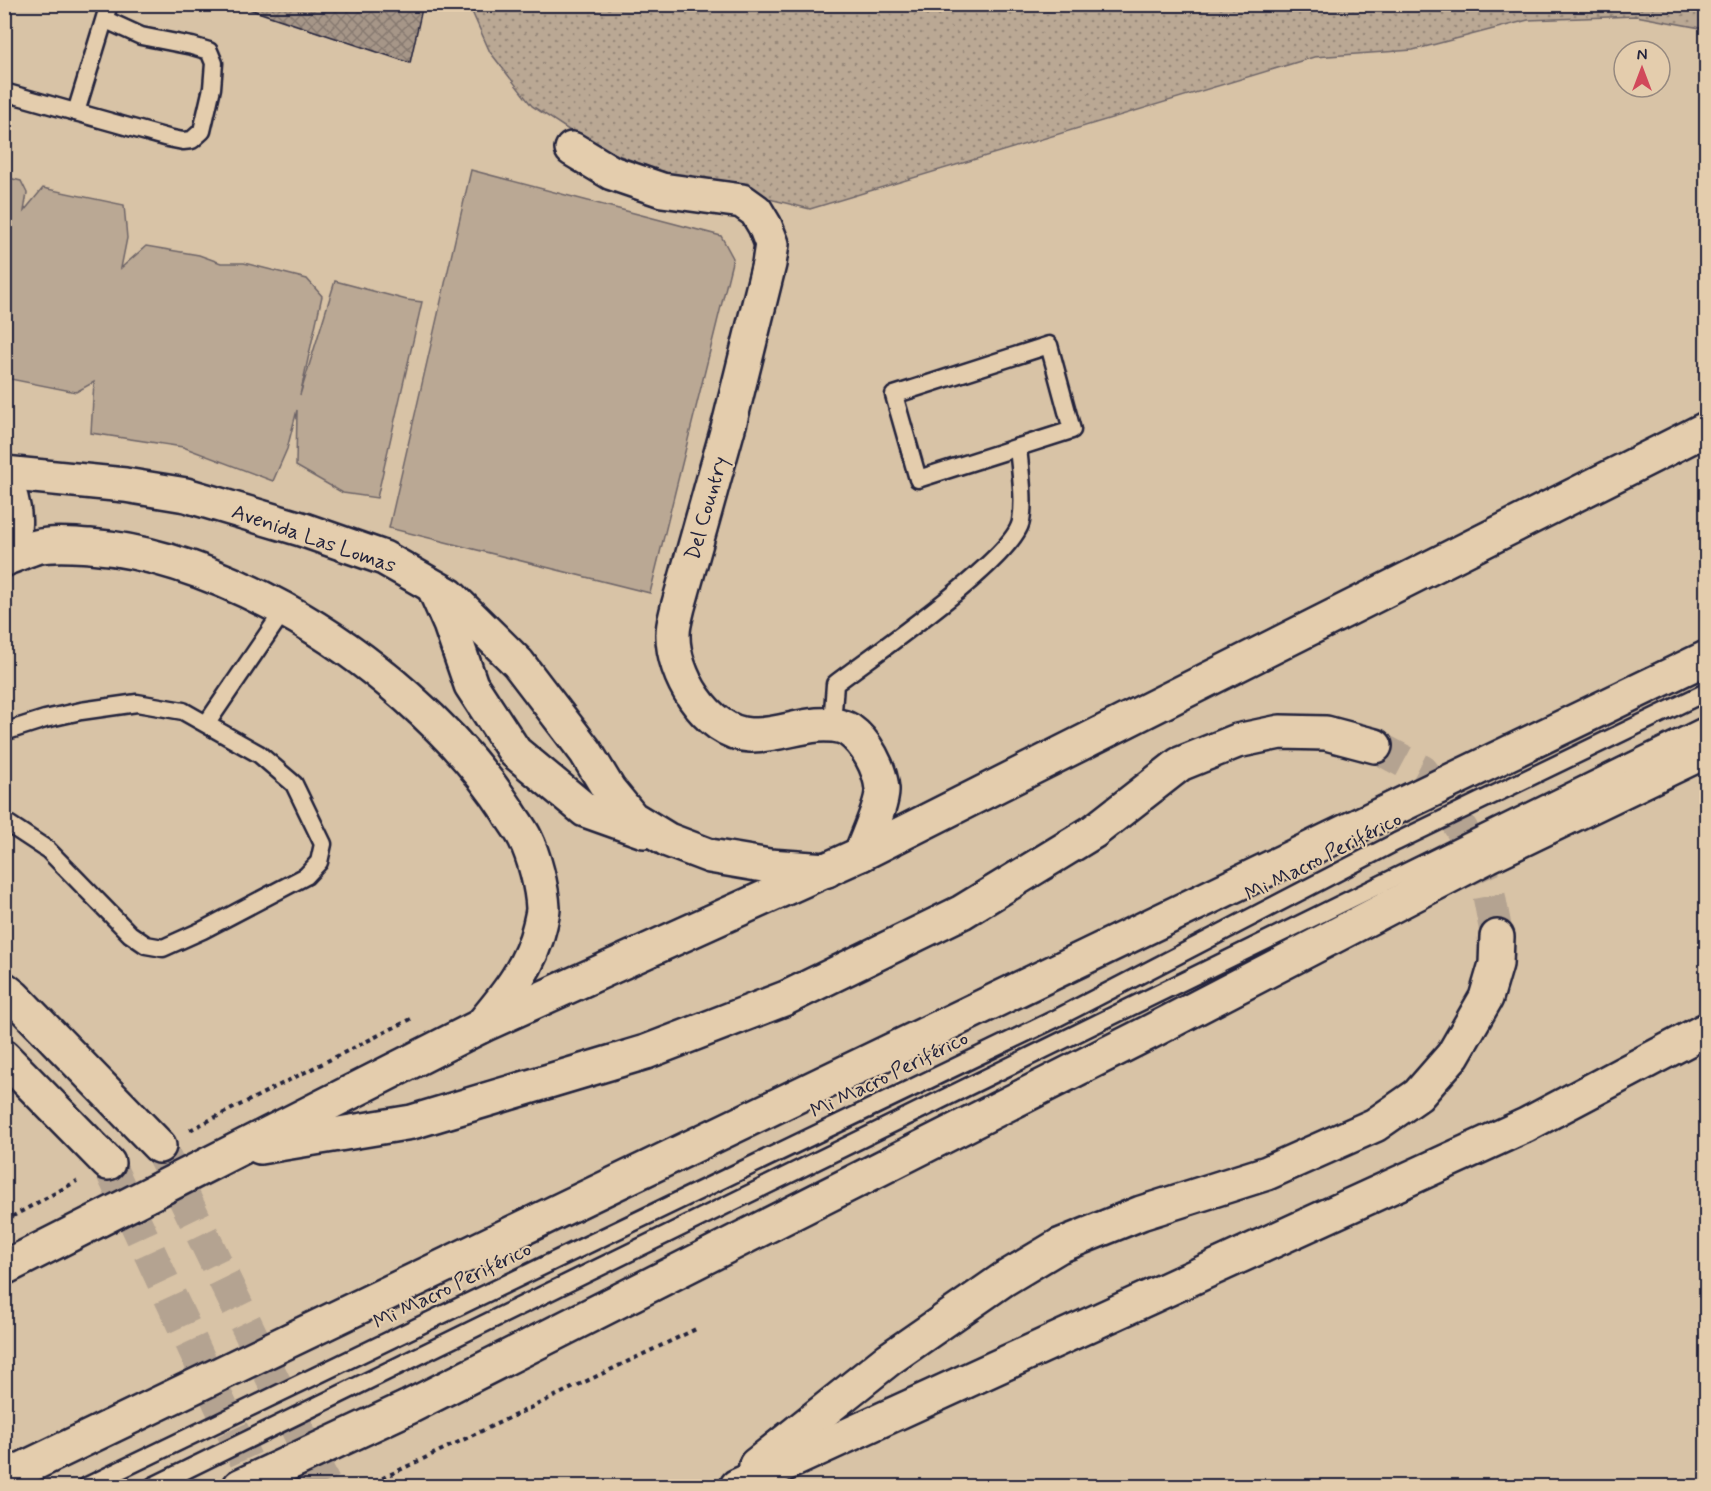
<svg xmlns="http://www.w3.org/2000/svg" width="1711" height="1491" font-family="Mynerve,sans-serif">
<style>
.grass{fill:url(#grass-dots);stroke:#6e6568;stroke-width:1.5}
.garden{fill:#baa894;stroke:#6e6568;stroke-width:1.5}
.building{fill:url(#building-cross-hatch);stroke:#22223b;stroke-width:1.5}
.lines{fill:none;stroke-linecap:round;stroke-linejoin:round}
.street-tunnel{stroke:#b4a391;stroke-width:33;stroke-dasharray:33 16;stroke-linecap:butt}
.secondary-tunnel{stroke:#b4a391;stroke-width:33;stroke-dasharray:33 16;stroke-linecap:butt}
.lane-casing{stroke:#22223b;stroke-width:21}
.street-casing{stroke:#22223b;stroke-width:38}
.secondary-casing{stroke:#22223b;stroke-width:38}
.highway-casing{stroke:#22223b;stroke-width:38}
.path{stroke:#22223b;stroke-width:4;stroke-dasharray:4.5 4.5;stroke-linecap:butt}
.lane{stroke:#e4cdad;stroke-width:16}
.street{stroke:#e4cdad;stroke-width:33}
.secondary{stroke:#e4cdad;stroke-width:33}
.highway{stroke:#e4cdad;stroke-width:33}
.labels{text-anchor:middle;stroke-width:4.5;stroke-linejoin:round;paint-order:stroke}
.street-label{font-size:21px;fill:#22223b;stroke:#e4cdad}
</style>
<defs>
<pattern id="grass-dots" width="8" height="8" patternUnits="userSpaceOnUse" patternTransform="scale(1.5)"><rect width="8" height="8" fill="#baa894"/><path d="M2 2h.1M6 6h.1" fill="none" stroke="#97887a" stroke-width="1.8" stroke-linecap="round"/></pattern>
<pattern id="building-cross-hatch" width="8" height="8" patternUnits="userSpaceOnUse" patternTransform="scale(1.5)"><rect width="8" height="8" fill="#a69688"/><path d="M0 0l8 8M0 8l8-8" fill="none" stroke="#877a70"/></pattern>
</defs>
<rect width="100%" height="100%" fill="#d8c3a6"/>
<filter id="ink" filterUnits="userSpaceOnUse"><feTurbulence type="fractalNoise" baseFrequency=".0167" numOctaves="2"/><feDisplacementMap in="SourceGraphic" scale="12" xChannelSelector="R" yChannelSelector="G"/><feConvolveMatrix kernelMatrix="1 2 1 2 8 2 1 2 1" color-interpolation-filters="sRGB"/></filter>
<g filter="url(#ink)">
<path class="grass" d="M1706 4V29L1636 16 1528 20 1413 50 1314 57 810 209 667 174 590 144 532 106 490 52 469 5Z"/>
<g class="garden">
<path d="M471 170 721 236 733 258 650 593 389 528Z"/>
<path d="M5 177 21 181 27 193 24 211 43 188 124 205 127 238 121 268 146 246 199 255 221 263H244L307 279 322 296 300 395 335 281 407 300 422 302 377 498 343 493 296 466 297 410 287 449 273 481 183 447 91 433 94 382 76 392 5 378Z"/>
</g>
<path class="building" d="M234 4H423L410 63Z"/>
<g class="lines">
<g class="street-tunnel">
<path d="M159 1146 325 1486"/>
<path d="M108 1163 258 1486"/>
</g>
<path class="secondary-tunnel" d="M1375 746 1422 771 1441 796 1462 830 1487 885 1497 937"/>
<defs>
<g id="lane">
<path d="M4 92 168 138 183 141 192 140 202 131 212 88 214 63 209 51 192 46 141 36 106 20"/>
<path d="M76 112 109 4"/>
<path d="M1049 345 1072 430 918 479 894 395Z"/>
<path d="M207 723 284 610"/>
<path d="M832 725 835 684C870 657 1015 558 1021 521 1025 499 1020 470 1018 447"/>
<path d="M4 732 45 719 81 711 137 703 183 711 259 754 294 784 323 844 319 862 306 876 203 930 163 948 146 945 130 934 48 850 4 821"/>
<path d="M87 1486 1055 1019 1396 842 1706 692"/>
<path d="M153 1486 1706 725"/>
</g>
<g id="street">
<path d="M572 149 612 173 662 190 742 201 756 211 765 226 772 244 769 264 730 421 678 607C676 616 673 625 673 634 672 673 706 733 750 735 773 736 795 727 817 725 827 724 841 725 849 730 866 742 880 768 882 789 883 804 867 837 861 854"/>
<path d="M4 473 125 485 186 495 301 529 384 558 449 595 518 663 586 752 609 790 632 818 668 840 710 856 769 866 827 870"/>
<path d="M4 479C16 505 20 535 4 560"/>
<path d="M6 558C16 555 26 550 36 547 53 543 73 545 90 546 156 551 225 578 283 609 367 655 456 731 508 811 513 820 520 828 525 838 534 856 542 887 543 908 543 913 541 920 540 925 531 966 507 995 481 1026"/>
<path d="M435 590 450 624 471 685 515 752 585 810 644 831"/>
<path d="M4 989 14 997 159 1146"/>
<path d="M4 1057 108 1163"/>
</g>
<g id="secondary">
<path d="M260 1147 412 1122 646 1052 786 998 962 912 1093 832 1180 764 1237 741 1280 732 1326 733 1375 746"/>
<path d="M4 1268 481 1026 861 854 1706 429"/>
<path d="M756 1465 889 1359 1004 1279 1059 1246 1141 1213 1267 1173 1375 1125 1418 1095 1453 1055 1486 998 1496 964 1497 937"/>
<path d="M737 1486 1526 1125 1706 1030"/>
</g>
<g id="highway">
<path d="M4 1478 1706 658"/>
<path d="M240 1486 409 1407 1148 1033 1488 856 1706 751"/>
</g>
</defs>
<use href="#lane" class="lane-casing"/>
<use href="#street" class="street-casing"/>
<use href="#secondary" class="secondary-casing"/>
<use href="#highway" class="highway-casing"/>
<g class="path">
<path d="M190 1130 411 1019"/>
<path d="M4 1221 77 1181"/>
<path d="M366 1486 696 1329"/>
</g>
<use href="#lane" class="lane"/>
<use href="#street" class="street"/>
<use href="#secondary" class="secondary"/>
<use href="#highway" class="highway"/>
</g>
</g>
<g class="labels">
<g class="street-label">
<text transform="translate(706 508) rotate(-74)" y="7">Del Country</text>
<text transform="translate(314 538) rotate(19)" y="7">Avenida Las Lomas</text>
<text transform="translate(1323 856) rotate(-27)" y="7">Mi Macro Periférico</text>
<text transform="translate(889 1074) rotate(-26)" y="7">Mi Macro Periférico</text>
<text transform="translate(452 1285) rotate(-26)" y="7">Mi Macro Periférico</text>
</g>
</g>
<rect width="1711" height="1491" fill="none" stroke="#e4cdad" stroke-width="24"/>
<rect x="12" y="12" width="1687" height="1467" fill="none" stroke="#22223b" stroke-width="2" filter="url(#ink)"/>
<g transform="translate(1642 69)"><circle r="28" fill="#e4cdad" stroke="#96897f" stroke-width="1.5"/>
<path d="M0-4.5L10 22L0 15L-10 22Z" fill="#d1495b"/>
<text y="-9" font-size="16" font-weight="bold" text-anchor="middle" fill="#22223b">N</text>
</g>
</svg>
